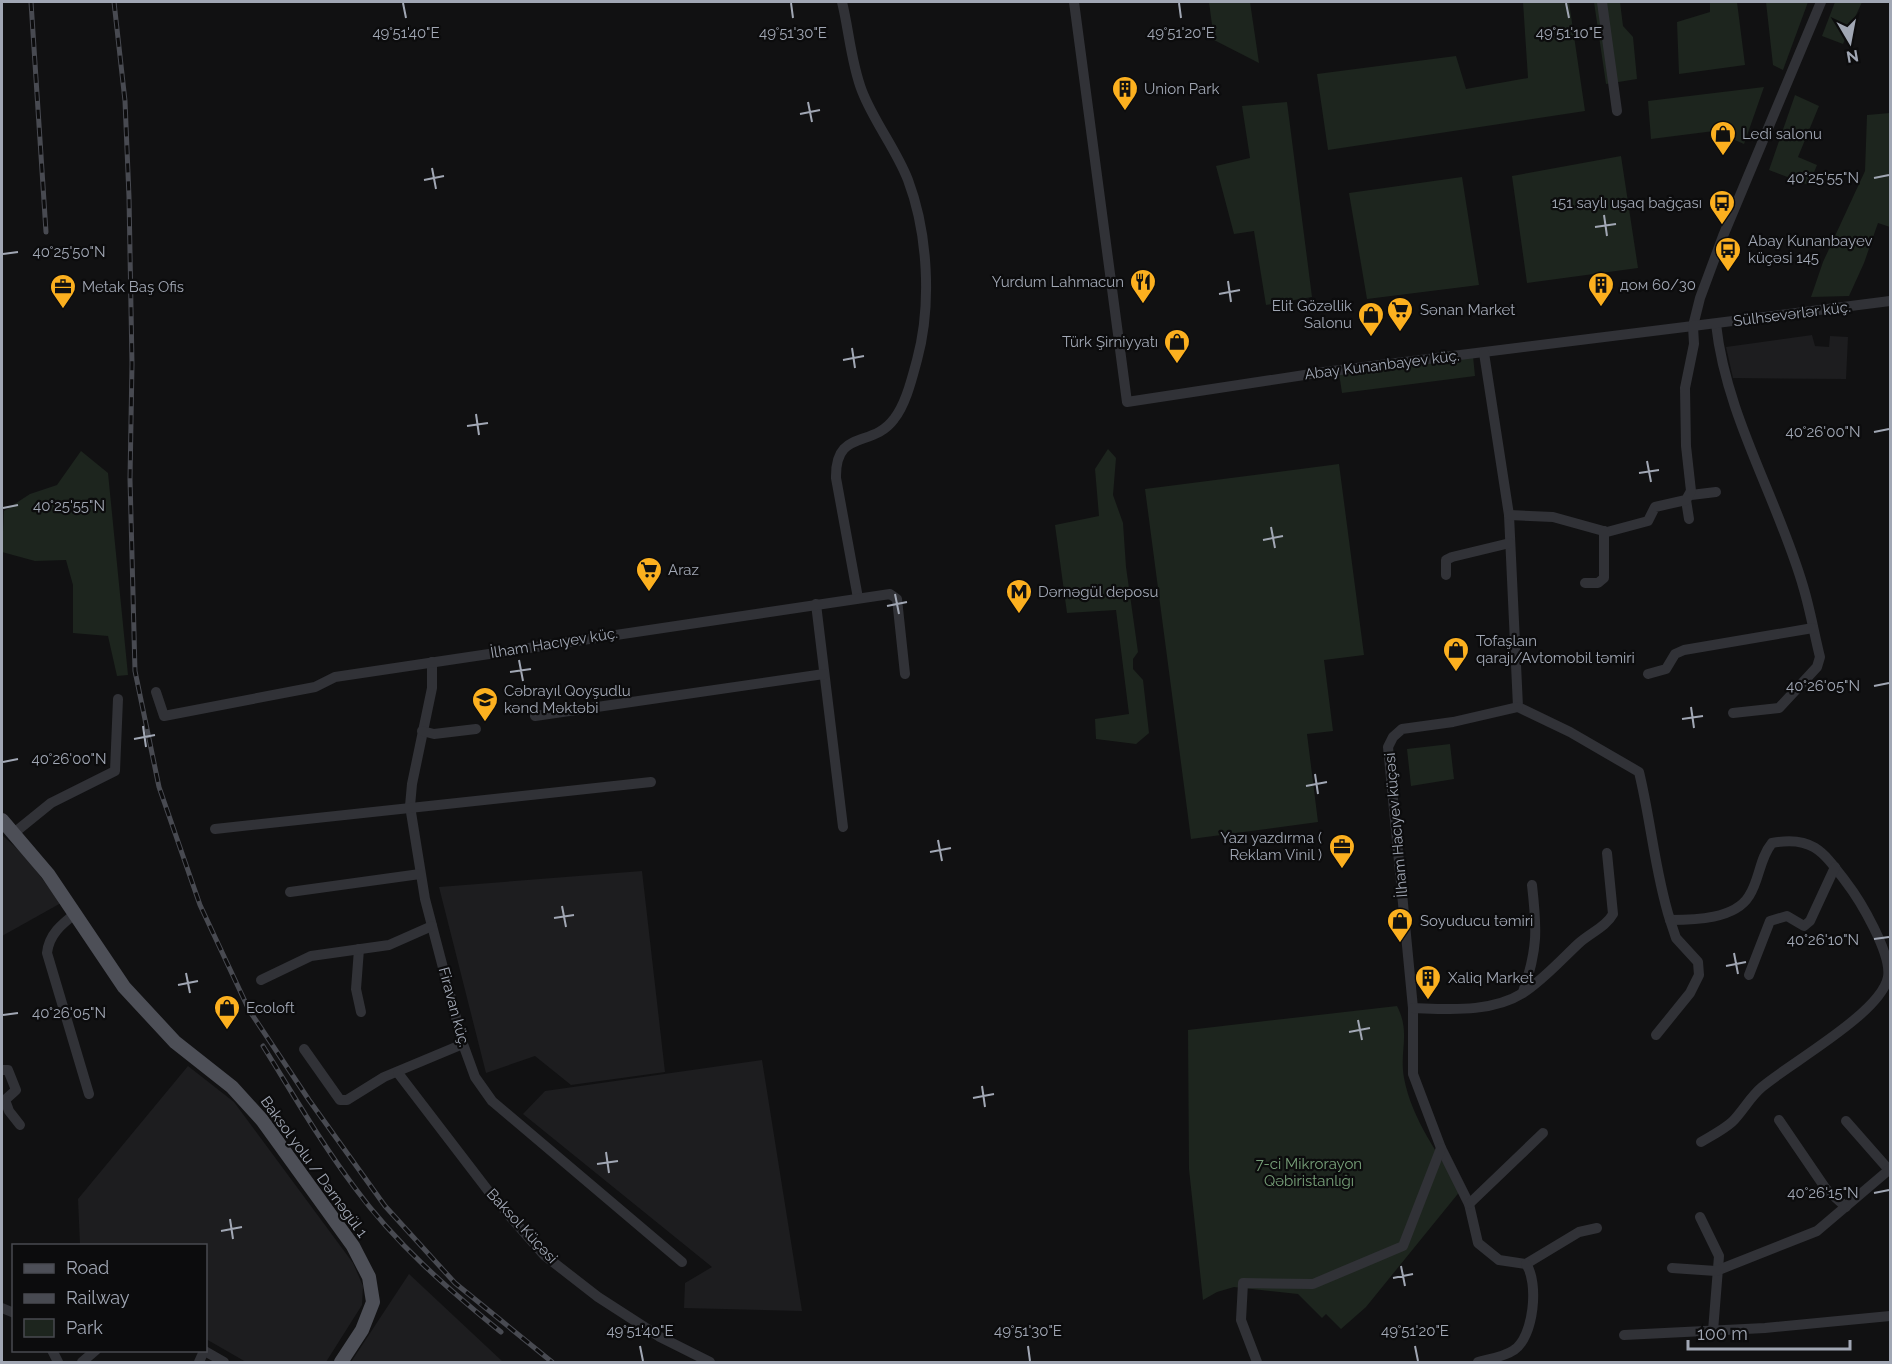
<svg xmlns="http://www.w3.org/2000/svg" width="1892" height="1364" font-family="Raleway,sans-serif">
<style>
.built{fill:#1d1d1f}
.green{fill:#1d251e}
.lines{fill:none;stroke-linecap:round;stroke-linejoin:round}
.minor{stroke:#313237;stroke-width:10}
.major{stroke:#4d4f57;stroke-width:14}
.rail-casing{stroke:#484a51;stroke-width:5}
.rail{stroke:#0c0c0d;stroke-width:3;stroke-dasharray:9;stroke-linecap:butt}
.ticks{fill:none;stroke:#a1a7b4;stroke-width:2}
.labels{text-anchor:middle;stroke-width:4.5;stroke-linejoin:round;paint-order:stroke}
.poi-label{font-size:15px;fill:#a1a7b4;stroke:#0c0c0d;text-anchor:start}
.street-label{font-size:15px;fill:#a1a7b4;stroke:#0c0c0d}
.park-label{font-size:15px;fill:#77a079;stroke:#0c0c0d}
.ticks-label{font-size:15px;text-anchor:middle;fill:#a1a7b4;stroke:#0c0c0d;stroke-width:4.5;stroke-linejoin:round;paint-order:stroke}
</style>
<rect width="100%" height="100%" fill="#111112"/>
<g class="built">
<path d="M1812 335 1815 346 1829 347 1830 336 1848 337 1846 379 1733 378 1726 347Z"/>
<path d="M2 835 24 855 61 903 2 936Z"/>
<path d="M642 871 665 1072 571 1085 535 1056 486 1073 439 887Z"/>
<path d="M762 1060 802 1311 684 1308 685 1283 712 1267 523 1114 545 1091Z"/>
<path d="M188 1066 234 1102 353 1263 363 1286 362 1305 326 1362H246L206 1339V1246L80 1245 78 1199Z"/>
<path d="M409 1274 503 1362H351Z"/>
</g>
<g class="green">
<path d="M1209 2H1250L1259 63 1214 40Z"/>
<path d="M1523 2H1569L1585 111 1328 150 1317 74 1456 56 1466 89 1528 78Z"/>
<path d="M1594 2H1620L1623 26 1633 37 1637 79 1606 84Z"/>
<path d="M1710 2H1737L1745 65 1679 74 1677 22 1710 12Z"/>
<path d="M1766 2H1808L1783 70 1773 65Z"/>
<path d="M1835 2H1862L1843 44 1822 36Z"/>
<path d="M1764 87 1744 144 1714 131 1651 139 1648 101Z"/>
<path d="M1795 95 1819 106 1798 157 1817 165 1809 185 1769 170Z"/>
<path d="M1287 102 1312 297 1266 305 1254 231 1234 234 1216 166 1250 158 1242 106Z"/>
<path d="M1890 113V227L1878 223 1864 263 1849 296 1811 297 1823 262 1865 171 1867 115Z"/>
<path d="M1621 156 1638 268 1527 283 1512 176Z"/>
<path d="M1462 177 1479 285 1367 299 1349 193Z"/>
<path d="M1473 356 1475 376 1342 393 1339 373Z"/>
<path d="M1108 449 1116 458 1113 495 1123 523 1126 567 1138 652 1133 659V669L1143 680 1149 733 1136 744 1096 739 1095 719 1129 714 1116 610 1067 613 1055 525 1099 516 1095 469Z"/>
<path d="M81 451 108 473 128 675 117 676 108 636 73 633V585L66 560 35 561 2 552 4 511 30 494 57 485Z"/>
<path d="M1339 464 1364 655 1324 660 1333 731 1307 734 1318 822 1191 839 1145 489Z"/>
<path d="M1450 744 1454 779 1411 786 1407 749Z"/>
<path d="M1397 1006C1411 1033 1399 1051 1404 1078 1412 1120 1439 1155 1461 1190L1366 1307 1341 1329 1326 1314 1322 1318 1298 1294 1234 1287 1217 1292 1203 1300 1189 1169 1188 1030Z"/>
</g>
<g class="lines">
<g class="minor">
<path d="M842 2C849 30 851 63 862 91 874 122 896 149 908 180 928 233 932 305 917 360 912 378 906 404 894 419 872 449 835 428 836 478L858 598"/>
<path d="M1074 2 1127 402 1324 372 1693 326 1700 298 1723 236 1821 2"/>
<path d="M1602 2 1617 111"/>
<path d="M1716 324C1726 416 1777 497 1803 586 1810 609 1814 633 1820 657L1817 667 1779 708 1733 713"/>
<path d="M1484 353 1509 515 1518 707 1570 732 1639 772C1651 821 1655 873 1670 920 1695 920 1735 919 1749 896 1760 879 1759 859 1772 843 1813 835 1824 853 1846 882 1860 900 1892 954 1888 977 1881 1013 1790 1063 1762 1087 1750 1097 1743 1111 1732 1122 1723 1130 1711 1136 1701 1142"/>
<path d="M1691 495 1716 492"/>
<path d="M1686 500 1689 519"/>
<path d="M1509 515 1553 517 1607 532 1648 521 1655 507 1686 500 1691 491 1686 446 1685 388 1694 344 1693 326 1890 301"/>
<path d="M1446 575V560L1452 557 1510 543"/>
<path d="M1585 583H1598L1604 578V531"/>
<path d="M816 604 843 827"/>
<path d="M432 662V688L412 784 410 806 425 899 463 1044 475 1077 492 1101 682 1262"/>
<path d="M1648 674 1666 669 1675 654 1684 650 1813 628"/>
<path d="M156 692 164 716 315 687 335 677 890 594 897 599 905 674"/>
<path d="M1518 707 1453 722 1402 729 1393 737 1388 747 1413 1008V1074L1441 1148 1469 1204 1478 1243 1499 1260 1526 1264"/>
<path d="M535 716 824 674"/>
<path d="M422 731 434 734 476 729"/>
<path d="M215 829 651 782"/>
<path d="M14 833 51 803 115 771 118 699"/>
<path d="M290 892 420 874"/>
<path d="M76 913C62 924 49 934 47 953L89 1094"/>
<path d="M359 949 356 989 361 1012"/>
<path d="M1749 975 1770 921 1787 916 1804 926 1810 921 1835 867"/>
<path d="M261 980 311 956 389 945 432 926"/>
<path d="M1523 992C1538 949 1537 929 1532 885"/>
<path d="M1413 1008C1449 1009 1491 1013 1523 993 1543 980 1561 960 1578 944 1590 933 1606 927 1613 914L1607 853"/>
<path d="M1656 1035 1690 993 1699 975 1698 962 1676 938 1670 920"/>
<path d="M304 1049 340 1100H347L384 1077 463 1044"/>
<path d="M2 1070H8L16 1090 5 1100H2"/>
<path d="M398 1073 493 1197 544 1255 598 1297 660 1337 710 1362"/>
<path d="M5 1100 9 1111 20 1125"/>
<path d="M1779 1120 1826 1189 1846 1207"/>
<path d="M1846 1121 1889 1170"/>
<path d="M1469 1204 1543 1133"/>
<path d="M1700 1217 1719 1256 1713 1331"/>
<path d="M1526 1264 1579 1232 1597 1228"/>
<path d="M1672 1268 1716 1271 1817 1231 1890 1169"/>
<path d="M2 1308 14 1313"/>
<path d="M1624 1335 1765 1328 1890 1316"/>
<path d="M52 1350 58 1362"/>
<path d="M203 1350 224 1362"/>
<path d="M82 1362 96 1350"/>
<path d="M199 1362 204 1351"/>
<path d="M1257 1362 1241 1320 1243 1283 1313 1284 1403 1246 1441 1148"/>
<path d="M1478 1362C1489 1359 1504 1357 1514 1350 1534 1337 1539 1282 1526 1264"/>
</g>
<path class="major" d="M2 820 48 874 124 987 175 1042 232 1087 262 1120 353 1246 369 1277 373 1302 362 1330 341 1362"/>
<defs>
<g id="rail">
<path d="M31 2 46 232"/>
<path d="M114 2 125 101 129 197 132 364 130 479 135 671 159 787 200 905 249 1010 309 1100 385 1206 455 1283 552 1362"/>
<path d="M263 1046C293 1094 321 1143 355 1188 395 1243 449 1290 501 1332"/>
</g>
</defs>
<use href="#rail" class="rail-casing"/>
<use href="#rail" class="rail"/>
</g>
<path class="ticks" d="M403 3 406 18M791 3 793 18M1179 3 1181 18M1566 3 1569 18M808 102 812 122M800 114 820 110M432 168 436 189M1874 178 1889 175M424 180 444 176M1604 215 1607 236M1595 227 1616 224M3 254 18 252M1228 281 1231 302M1219 294 1240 290M852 348 855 368M843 360 864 356M476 414 479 435M467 426 488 423M1874 432 1889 429M1647 461 1651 482M1639 473 1659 470M3 508 18 505M1271 527 1275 548M1263 540 1283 536M895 594 899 614M887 606 907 602M519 660 523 681M510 672 531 669M1874 686 1889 683M1691 707 1694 728M1682 719 1703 716M143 726 146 747M134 739 155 735M3 762 18 759M1315 774 1318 794M1306 786 1327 782M938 840 942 861M930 852 951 848M562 906 566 927M554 918 574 915M1874 939 1889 937M1734 953 1738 974M1726 966 1746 962M186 973 190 993M178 985 198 981M3 1015 18 1013M1358 1020 1362 1040M1349 1032 1370 1028M982 1086 985 1107M973 1098 994 1094M606 1152 609 1173M597 1164 618 1161M1874 1193 1889 1190M230 1219 233 1239M221 1231 242 1227M1401 1266 1405 1286M1393 1278 1413 1274M640 1346 643 1361M1028 1346 1030 1361M1415 1346 1418 1361"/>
<defs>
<symbol id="building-pin" viewBox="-11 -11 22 30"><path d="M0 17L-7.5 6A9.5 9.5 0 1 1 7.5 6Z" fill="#fcb01f" stroke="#0c0c0d"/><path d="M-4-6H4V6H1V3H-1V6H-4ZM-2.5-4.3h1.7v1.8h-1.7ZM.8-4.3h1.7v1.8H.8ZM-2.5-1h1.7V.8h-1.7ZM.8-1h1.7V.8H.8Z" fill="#111"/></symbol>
<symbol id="shop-pin" viewBox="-11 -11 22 30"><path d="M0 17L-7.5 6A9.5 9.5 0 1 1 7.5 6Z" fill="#fcb01f" stroke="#0c0c0d"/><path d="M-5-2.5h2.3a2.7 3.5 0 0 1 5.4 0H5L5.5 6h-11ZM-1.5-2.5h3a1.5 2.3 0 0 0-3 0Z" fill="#111"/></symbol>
<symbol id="bus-pin" viewBox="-11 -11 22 30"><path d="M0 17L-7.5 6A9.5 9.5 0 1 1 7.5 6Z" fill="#fcb01f" stroke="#0c0c0d"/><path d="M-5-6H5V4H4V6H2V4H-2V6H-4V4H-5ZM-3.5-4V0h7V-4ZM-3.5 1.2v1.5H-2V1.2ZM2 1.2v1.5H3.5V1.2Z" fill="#111"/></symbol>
<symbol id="restaurant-pin" viewBox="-11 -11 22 30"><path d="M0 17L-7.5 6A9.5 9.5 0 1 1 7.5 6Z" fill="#fcb01f" stroke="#0c0c0d"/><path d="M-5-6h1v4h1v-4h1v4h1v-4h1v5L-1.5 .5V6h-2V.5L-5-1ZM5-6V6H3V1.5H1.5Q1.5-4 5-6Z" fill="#111"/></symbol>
<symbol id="office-pin" viewBox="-11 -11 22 30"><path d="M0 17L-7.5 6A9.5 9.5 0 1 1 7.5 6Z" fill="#fcb01f" stroke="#0c0c0d"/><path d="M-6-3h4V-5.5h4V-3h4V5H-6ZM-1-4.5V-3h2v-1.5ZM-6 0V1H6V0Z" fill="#111"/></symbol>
<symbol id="supermarket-pin" viewBox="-11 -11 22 30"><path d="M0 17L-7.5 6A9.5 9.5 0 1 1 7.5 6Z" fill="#fcb01f" stroke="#0c0c0d"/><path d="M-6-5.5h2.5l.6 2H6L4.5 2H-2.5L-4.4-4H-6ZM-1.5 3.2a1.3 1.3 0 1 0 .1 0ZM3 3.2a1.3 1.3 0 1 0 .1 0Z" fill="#111"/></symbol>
<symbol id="metro-pin" viewBox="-11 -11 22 30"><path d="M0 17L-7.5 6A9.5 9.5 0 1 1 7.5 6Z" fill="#fcb01f" stroke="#0c0c0d"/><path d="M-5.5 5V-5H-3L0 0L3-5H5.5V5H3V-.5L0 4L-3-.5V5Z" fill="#111"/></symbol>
<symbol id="school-pin" viewBox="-11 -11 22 30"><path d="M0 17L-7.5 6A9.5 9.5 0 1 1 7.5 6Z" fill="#fcb01f" stroke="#0c0c0d"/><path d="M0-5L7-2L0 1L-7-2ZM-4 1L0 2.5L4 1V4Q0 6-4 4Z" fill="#111"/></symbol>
</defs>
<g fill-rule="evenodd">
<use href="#building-pin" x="1110" y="74" width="30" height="40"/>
<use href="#shop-pin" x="1708" y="119" width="30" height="40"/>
<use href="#bus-pin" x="1707" y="188" width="30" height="40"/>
<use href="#bus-pin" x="1713" y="235" width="30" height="40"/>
<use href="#restaurant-pin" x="1128" y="267" width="30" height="40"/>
<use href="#building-pin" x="1586" y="270" width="30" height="40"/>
<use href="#office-pin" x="48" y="272" width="30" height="40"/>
<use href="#supermarket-pin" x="1385" y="295" width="30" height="40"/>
<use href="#shop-pin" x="1356" y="300" width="30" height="40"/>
<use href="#shop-pin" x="1162" y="327" width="30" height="40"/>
<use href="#supermarket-pin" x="634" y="555" width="30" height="40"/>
<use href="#metro-pin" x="1004" y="577" width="30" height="40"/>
<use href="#shop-pin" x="1441" y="635" width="30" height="40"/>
<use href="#school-pin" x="470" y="685" width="30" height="40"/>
<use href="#office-pin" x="1327" y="832" width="30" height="40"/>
<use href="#shop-pin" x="1385" y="906" width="30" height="40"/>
<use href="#building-pin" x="1413" y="963" width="30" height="40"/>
<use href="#shop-pin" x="212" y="993" width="30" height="40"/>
</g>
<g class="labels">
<g class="poi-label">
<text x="1144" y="94">Union Park</text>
<text x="1742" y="139">Ledi salonu</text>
<text x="1702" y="208" text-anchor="end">151 saylı uşaq bağçası</text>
<text x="1748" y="246">Abay Kunanbayev<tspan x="1748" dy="17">küçəsi 145</tspan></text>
<text x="1124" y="287" text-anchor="end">Yurdum Lahmacun</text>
<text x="1620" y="290">дом 60/30</text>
<text x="82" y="292">Metak Baş Ofis</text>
<text x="1352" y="311" text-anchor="end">Elit Gözəllik<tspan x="1352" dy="17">Salonu</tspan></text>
<text x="1420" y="315">Sənan Market</text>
<text x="1158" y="347" text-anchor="end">Türk Şirniyyatı</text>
<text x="668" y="575">Araz</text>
<text x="1038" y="597">Dərnəgül deposu</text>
<text x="1476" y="646">Tofaşlaın<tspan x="1476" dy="17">qarajı/Avtomobil təmiri</tspan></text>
<text x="504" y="696">Cəbrayıl Qoyşudlu<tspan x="504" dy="17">kənd Məktəbi</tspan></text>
<text x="1322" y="843" text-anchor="end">Yazı yazdırma (<tspan x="1322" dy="17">Reklam Vinil )</tspan></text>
<text x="1420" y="926">Soyuducu təmiri</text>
<text x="1448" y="983">Xaliq Market</text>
<text x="246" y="1013">Ecoloft</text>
</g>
<g class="street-label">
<text transform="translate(1792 314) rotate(-7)" y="5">Sülhsevərlər küç.</text>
<text transform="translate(1382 365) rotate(-7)" y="5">Abay Kunanbayev küç.</text>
<text transform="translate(554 643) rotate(-9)" y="5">İlham Hacıyev küç.</text>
<text transform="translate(1396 825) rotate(-95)" y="5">İlham Hacıyev küçəsi</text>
<text transform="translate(454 1007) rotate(75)" y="5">Firavan küç.</text>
<text transform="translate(314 1167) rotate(54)" y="5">Baksol yolu / Dərnəgül 1</text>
<text transform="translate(522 1226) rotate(47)" y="5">Baksol Küçəsi</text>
</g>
<g class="park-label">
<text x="1309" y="1169">7-ci Mikrorayon<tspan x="1309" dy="17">Qəbiristanlığı</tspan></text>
</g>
</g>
<g class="ticks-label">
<text x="406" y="38">49°51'40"E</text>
<text x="793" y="38">49°51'30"E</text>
<text x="1181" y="38">49°51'20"E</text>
<text x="1569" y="38">49°51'10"E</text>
<text x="1823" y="183">40°25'55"N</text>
<text x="69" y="257">40°25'50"N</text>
<text x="1823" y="437">40°26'00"N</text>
<text x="69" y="511">40°25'55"N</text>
<text x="1823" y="691">40°26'05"N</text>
<text x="69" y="764">40°26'00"N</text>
<text x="1823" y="945">40°26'10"N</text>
<text x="69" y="1018">40°26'05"N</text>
<text x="1823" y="1198">40°26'15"N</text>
<text x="640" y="1336">49°51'40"E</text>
<text x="1028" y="1336">49°51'30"E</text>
<text x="1415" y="1336">49°51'20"E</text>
</g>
<rect width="1892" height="1364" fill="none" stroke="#a1a7b4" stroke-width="6"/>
<rect x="12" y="1244" width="195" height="108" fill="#0c0c0d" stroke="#484a50" stroke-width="1.5"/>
<rect x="24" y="1264" width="30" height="9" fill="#4d4f57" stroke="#484a50" stroke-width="1.5"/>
<text x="66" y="1274" font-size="18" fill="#a1a7b4">Road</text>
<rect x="24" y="1294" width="30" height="9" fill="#484a51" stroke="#484a50" stroke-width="1.5"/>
<text x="66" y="1304" font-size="18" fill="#a1a7b4">Railway</text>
<rect x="24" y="1319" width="30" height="18" fill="#1d251e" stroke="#484a50" stroke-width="1.5"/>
<text x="66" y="1334" font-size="18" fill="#a1a7b4">Park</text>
<g transform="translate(1850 42) rotate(170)" stroke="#0c0c0d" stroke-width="4.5" paint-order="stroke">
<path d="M0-4.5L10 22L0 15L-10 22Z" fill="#a1a7b4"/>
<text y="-9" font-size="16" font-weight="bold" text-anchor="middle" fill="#a1a7b4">N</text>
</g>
<path d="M1688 1340v9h162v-9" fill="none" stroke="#a1a7b4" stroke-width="3"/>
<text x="1697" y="1340" font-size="18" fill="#a1a7b4" stroke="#0c0c0d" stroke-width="4.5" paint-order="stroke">100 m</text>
</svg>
